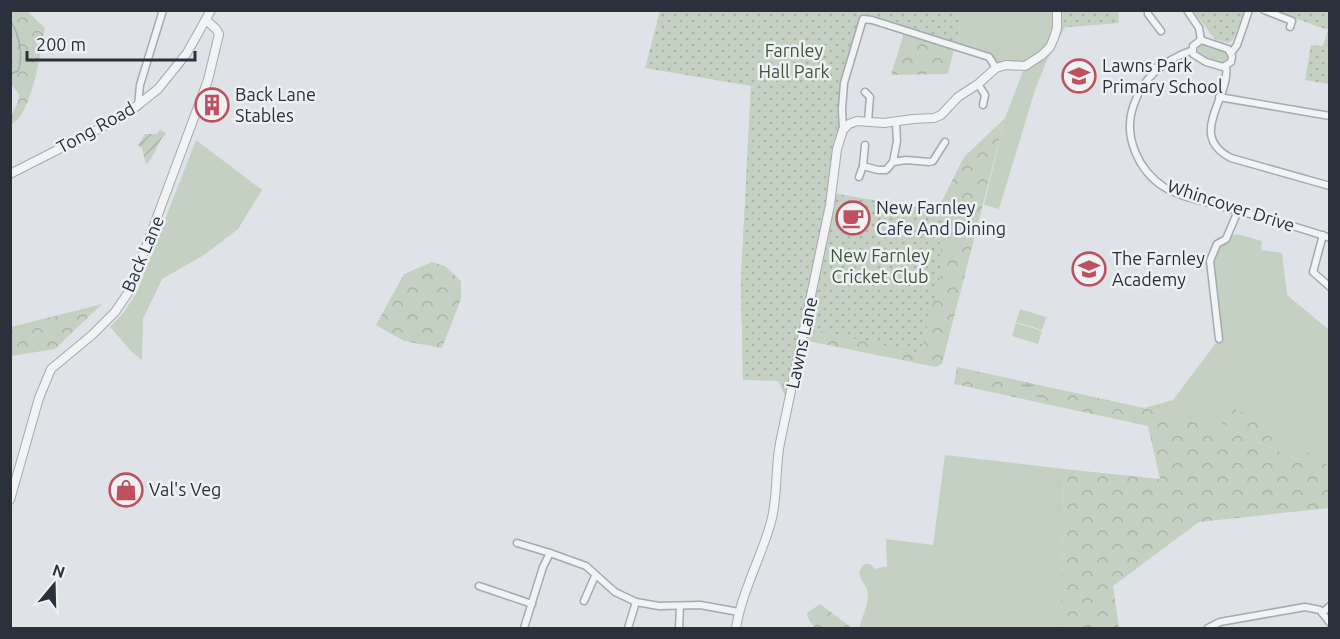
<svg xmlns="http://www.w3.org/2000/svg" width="1340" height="639" font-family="Ubuntu,sans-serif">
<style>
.grass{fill:#c4d0c1}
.forest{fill:url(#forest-crowns)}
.wetland{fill:url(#wetland-marsh)}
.park{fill:url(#park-dots)}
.garden{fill:url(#garden-furrows)}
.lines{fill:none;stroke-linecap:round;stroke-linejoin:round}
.stream{stroke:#9eaec3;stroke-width:1.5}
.minor-casing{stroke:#a5a9b0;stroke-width:9}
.tertiary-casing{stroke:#a5a9b0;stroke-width:10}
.minor{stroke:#f1f3f5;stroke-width:6}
.tertiary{stroke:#f1f3f5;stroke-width:8}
.labels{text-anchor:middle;stroke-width:5;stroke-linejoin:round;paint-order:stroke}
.park-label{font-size:18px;fill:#3d5639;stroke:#eef1f4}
.poi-label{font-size:18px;fill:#2a303c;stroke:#eef1f4;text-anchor:start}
.street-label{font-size:18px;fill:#2a303c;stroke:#eef1f4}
</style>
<defs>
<pattern id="forest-crowns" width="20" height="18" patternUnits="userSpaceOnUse" patternTransform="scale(1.5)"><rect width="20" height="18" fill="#c4d0c1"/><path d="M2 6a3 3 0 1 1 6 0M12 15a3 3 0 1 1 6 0" fill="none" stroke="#a9b3a7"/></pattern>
<pattern id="wetland-marsh" width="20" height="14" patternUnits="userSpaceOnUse" patternTransform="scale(1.5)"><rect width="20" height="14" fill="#c4d0c1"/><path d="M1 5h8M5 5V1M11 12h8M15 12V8" fill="none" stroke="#a9b3a7"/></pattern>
<pattern id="park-dots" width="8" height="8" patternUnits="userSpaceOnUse" patternTransform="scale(1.5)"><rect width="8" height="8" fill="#c4d0c1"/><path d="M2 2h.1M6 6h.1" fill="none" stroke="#a9b3a7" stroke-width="1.8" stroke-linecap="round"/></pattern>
<pattern id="garden-furrows" width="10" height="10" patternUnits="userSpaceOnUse" patternTransform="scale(1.5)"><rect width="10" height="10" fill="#c4d0c1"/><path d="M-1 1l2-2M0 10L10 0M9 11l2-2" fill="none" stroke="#a9b3a7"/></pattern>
</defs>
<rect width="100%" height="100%" fill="#dfe2e7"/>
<g class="grass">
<path d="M963 11H1057L1058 28 1065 27 1046 62 1035 90 999 209 984 205 1005 118 1025 66 996 68 989 57 956 46Z"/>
<path d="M1205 44 1225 51 1227 57 1226 61 1221 64 1198 53 1199 45Z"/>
<path d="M196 140 262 190 238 229 204 255 162 279 143 319 142 360 133 353 110 327 124 312 137 292Z"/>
<path d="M1236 234 1262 241 1261 250 1282 253 1287 295 1329 330V464L1296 459 1237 432 1144 408 1173 400 1219 339 1210 261 1217 244Z"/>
<path d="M1020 309 1046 317 1042 330 1016 322Z"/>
<path d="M1016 323 1042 331 1038 344 1012 336Z"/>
<path d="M945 455 1064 469 1061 628H861L860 626C862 617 869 602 868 593 866 582 852 574 865 564H870L875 569 887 566 886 539 933 545Z"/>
</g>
<g class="forest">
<path d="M11 10 27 11 45 28C41 53 34 95 21 115 19 119 14 122 11 125 10 111 19 107 19 94L11 84Z"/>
<path d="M963 11 948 74 891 75 905 30Z"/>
<path d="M844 50 850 62 844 83 843 118 830 205 942 270 937 211 964 157 1005 118 942 364 936 367 803 340 789 404 778 381 743 380 741 280 751 86Z"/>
<path d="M432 262 445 266 461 281V299L442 348 404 341 376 325 404 274Z"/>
<path d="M102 304 55 349 11 356V327Z"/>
<path d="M957 367 1144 408 1237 432 1296 459 1329 464V508L1199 522 1113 586 1119 628H1061L1064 469 1160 479 1148 426 954 384Z"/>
<path d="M1225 407 1240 411 1262 424 1316 458 1297 455 1219 422V414Z"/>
<path d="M820 604 852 628H815L809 620 807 613Z"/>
</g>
<path class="wetland" d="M1021 381 1042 386 1041 402 1020 397Z"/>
<g class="park">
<path d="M660 11H963L956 46 863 20 850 62H847L841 82 826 202 792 376 776 379H743L741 280 751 86 645 68Z"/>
<path d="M1057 11H1118L1119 23 1057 28Z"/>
<path d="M1193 11V10L1244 11 1233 40 1228 43 1215 39Z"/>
<path d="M1275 11H1329V84L1305 80 1311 45 1323 46 1328 30Z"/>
<path d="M832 193 937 211 942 270 920 353 805 328Z"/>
</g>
<path class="garden" d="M160 130 166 133C156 144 156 155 146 165L142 148 138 145 145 134H157Z"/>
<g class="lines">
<path class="stream" d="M10 20C19 34 24 55 18 71L10 74"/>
<defs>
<g id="minor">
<path d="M1148 10V14L1161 31"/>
<path d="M1187 10 1199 28 1201 40"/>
<path d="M1264 10 1292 21 1290 27"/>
<path d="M1201 40 1228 49 1232 56 1231 62 1223 67 1206 62 1193 54V46Z"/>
<path d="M1193 50C1164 60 1142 78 1133 107 1123 137 1139 171 1164 187 1180 197 1201 200 1220 206 1256 216 1294 225 1330 238"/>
<path d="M1231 53 1237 45 1249 10"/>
<path d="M1140 64 1158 69"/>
<path d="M1226 66C1231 98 1186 135 1231 158L1330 186"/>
<path d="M978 84 985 95 983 105"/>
<path d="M865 92 870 97 868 121"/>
<path d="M1219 97 1330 116"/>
<path d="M138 106 140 85 163 10"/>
<path d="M896 123 897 141 893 162 906 160 929 162 933 161 945 142"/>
<path d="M843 130 842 109 844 83 863 19 872 20 989 57 996 68"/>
<path d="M865 145 863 166 878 170H886L893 162"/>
<path d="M859 177 863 166"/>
<path d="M1323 235 1313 272 1330 287"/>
<path d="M1219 339 1210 261 1217 244 1226 239 1238 211"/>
<path d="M517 543 550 553"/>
<path d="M479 586 532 604"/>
<path d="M584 601 595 576"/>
<path d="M1322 613 1330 606"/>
<path d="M524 628 543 567 550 553 586 566 615 592 636 602 659 606 700 605 739 612"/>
<path d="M628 628 636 602"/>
<path d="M679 628 680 607"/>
<path d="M1208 628 1220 622 1305 607 1320 610 1330 623"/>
</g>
<g id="tertiary">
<path d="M10 174 124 116 158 89 187 53 211 10"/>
<path d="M10 500 39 398 51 369 92 335 115 312 128 293 137 271 208 80 219 34 216 29 206 20"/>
<path d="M736 628C742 591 761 558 771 522 778 497 775 469 780 443L830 205 837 149 843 130 849 124 857 121 884 123 913 119 934 118 941 115 958 97 978 84 996 68 1006 65 1025 66 1042 55 1050 47 1054 38 1057 28V10"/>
</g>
</defs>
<use href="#minor" class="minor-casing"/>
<use href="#tertiary" class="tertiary-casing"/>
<use href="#minor" class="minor"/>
<use href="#tertiary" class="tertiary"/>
</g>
<defs>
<symbol id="school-ring" viewBox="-11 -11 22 22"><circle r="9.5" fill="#eef1f4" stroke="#bf515e" stroke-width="1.5"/><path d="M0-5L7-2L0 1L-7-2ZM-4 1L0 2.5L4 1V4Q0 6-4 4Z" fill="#bf515e"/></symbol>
<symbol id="building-ring" viewBox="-11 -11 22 22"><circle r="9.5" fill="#eef1f4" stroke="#bf515e" stroke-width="1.5"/><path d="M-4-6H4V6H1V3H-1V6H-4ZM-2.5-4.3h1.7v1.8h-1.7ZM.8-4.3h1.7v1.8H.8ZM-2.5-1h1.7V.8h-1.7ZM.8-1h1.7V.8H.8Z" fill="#bf515e"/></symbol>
<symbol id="cafe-ring" viewBox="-11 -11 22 22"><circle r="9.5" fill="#eef1f4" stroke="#bf515e" stroke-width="1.5"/><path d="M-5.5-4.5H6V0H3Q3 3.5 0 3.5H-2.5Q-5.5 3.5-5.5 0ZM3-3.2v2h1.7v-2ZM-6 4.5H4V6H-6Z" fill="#bf515e"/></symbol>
<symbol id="shop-ring" viewBox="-11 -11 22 22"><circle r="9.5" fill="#eef1f4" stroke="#bf515e" stroke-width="1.5"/><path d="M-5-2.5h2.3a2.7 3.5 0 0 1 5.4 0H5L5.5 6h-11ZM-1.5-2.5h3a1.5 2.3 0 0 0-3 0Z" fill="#bf515e"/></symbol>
</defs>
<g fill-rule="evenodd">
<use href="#school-ring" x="1060" y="57" width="38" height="38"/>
<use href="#building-ring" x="193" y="86" width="38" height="38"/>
<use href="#cafe-ring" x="834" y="199" width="38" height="38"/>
<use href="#school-ring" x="1070" y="250" width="38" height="38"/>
<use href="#shop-ring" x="107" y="471" width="38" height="38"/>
</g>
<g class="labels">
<g class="park-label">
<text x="794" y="57">Farnley<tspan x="794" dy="21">Hall Park</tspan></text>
<text x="880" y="262">New Farnley<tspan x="880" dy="21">Cricket Club</tspan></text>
</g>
<g class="poi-label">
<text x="1102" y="72">Lawns Park<tspan x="1102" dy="21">Primary School</tspan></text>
<text x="235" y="101">Back Lane<tspan x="235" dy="21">Stables</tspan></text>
<text x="876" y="214">New Farnley<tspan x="876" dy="21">Cafe And Dining</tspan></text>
<text x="1112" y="265">The Farnley<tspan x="1112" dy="21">Academy</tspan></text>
<text x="149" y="496">Val's Veg</text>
</g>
<g class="street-label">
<text transform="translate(96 128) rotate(-29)" y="6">Tong Road</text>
<text transform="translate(1231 206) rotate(18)" y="6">Whincover Drive</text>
<text transform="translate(143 254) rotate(-67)" y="6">Back Lane</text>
<text transform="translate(802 343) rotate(-78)" y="6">Lawns Lane</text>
</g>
</g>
<rect width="1340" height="639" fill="none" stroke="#2a303c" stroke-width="24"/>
<g transform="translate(54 585) rotate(19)" stroke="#eef1f4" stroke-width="4.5" paint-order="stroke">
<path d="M0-4.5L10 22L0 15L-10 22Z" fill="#2a303c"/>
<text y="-9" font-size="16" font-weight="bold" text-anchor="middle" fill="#2a303c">N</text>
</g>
<path d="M27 51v9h168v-9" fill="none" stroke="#2a303c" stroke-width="3"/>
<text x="36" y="51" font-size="18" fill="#2a303c" stroke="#eef1f4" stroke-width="4.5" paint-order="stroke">200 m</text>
</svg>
